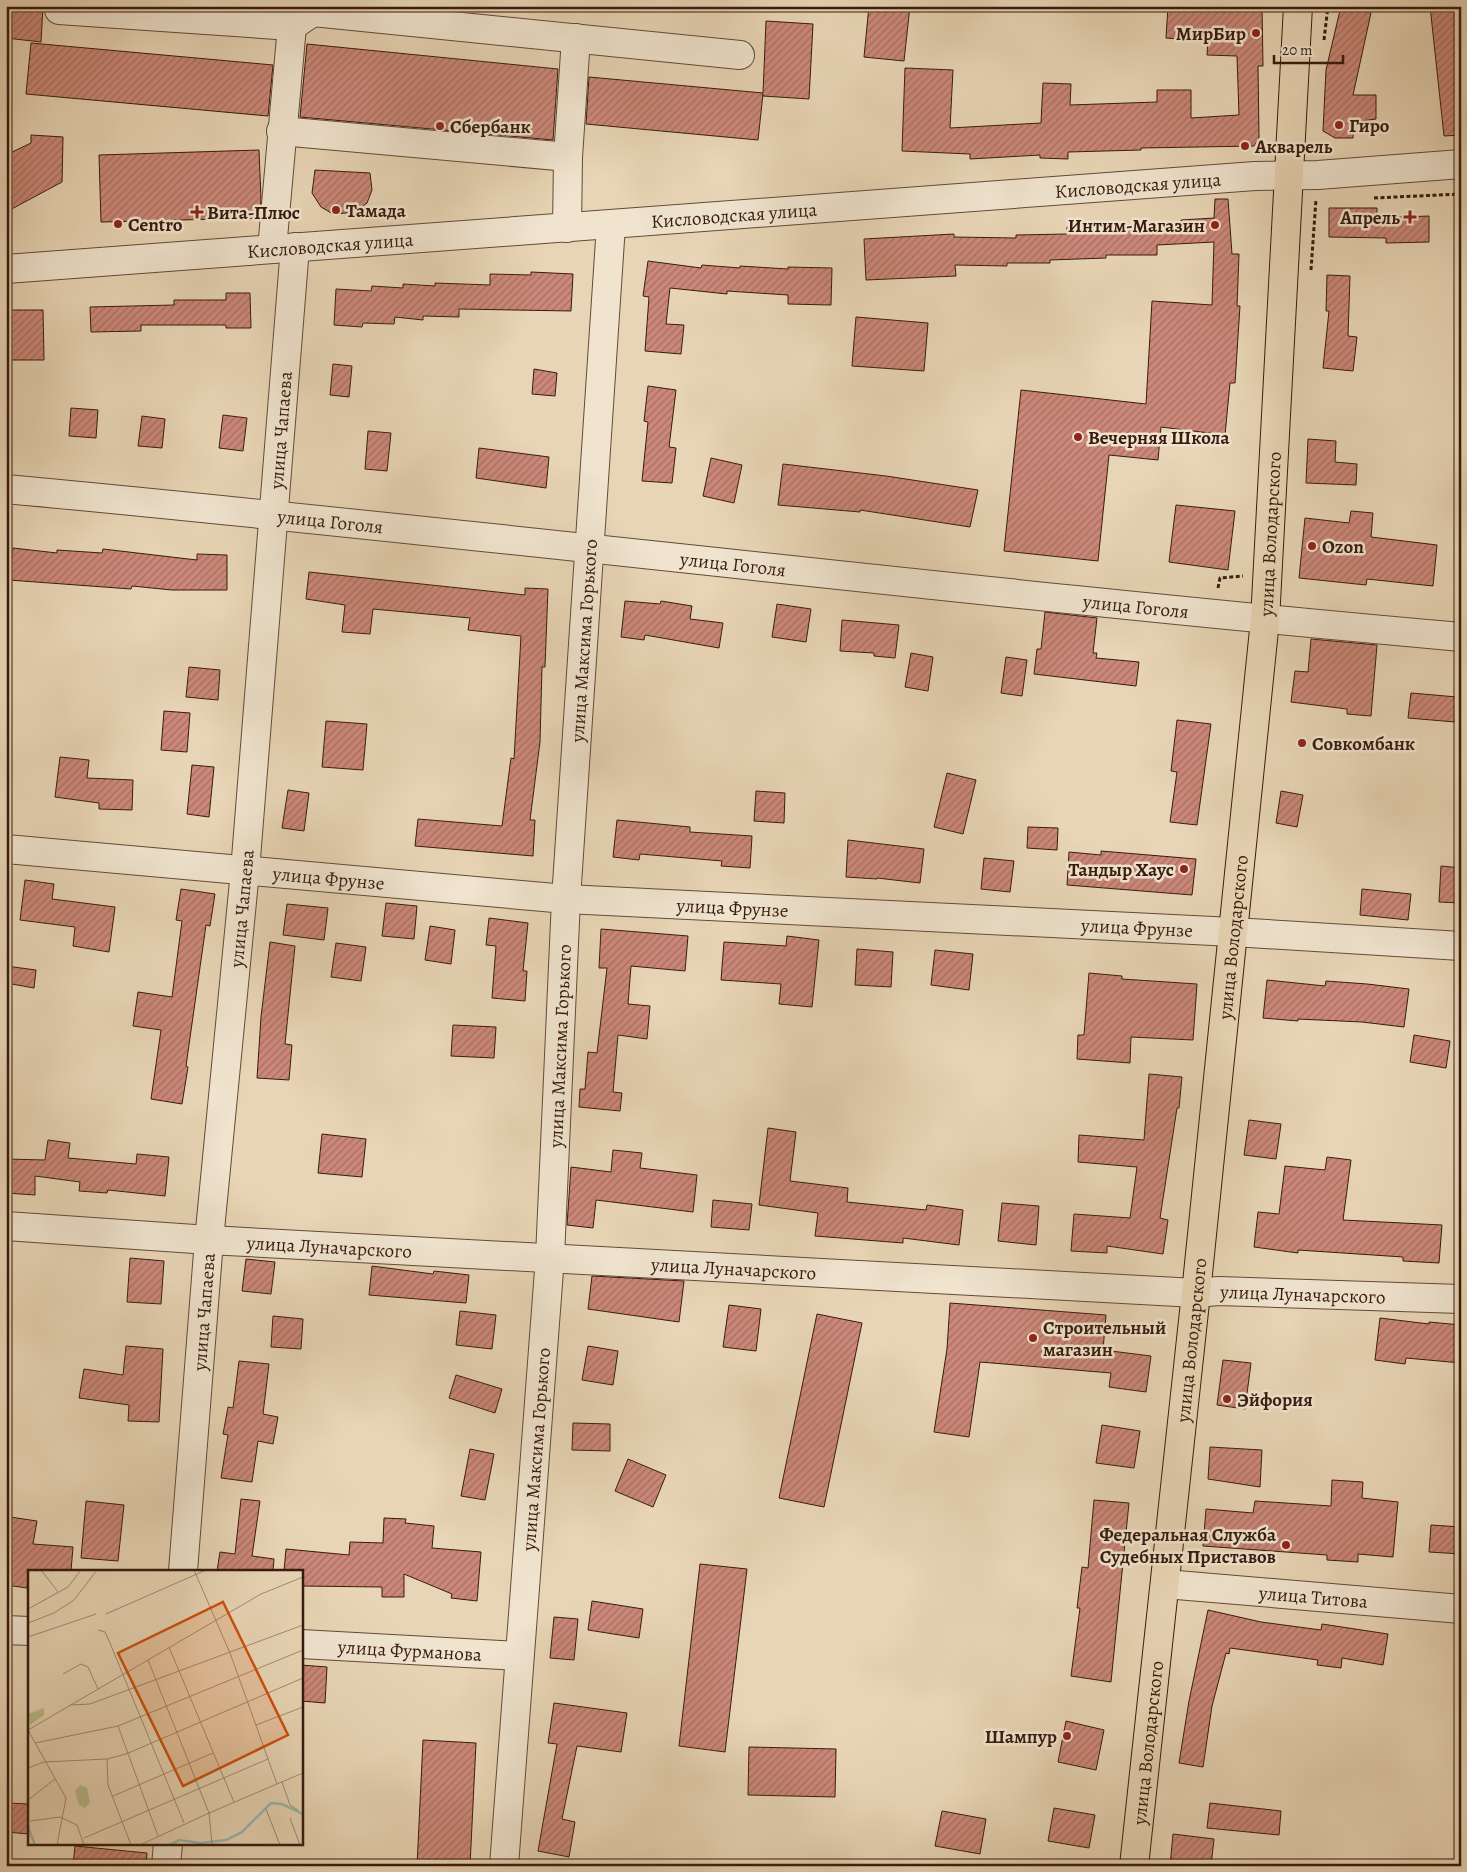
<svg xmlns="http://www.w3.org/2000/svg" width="1467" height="1872" font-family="Alegreya,serif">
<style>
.building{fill:url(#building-hatch);stroke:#371b0f}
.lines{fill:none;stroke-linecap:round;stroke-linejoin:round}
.minor-casing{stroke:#634a38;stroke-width:30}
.major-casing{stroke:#371b0f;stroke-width:30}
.path{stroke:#371b0f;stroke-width:3;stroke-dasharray:4 2.5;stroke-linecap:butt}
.minor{stroke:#f0e4cf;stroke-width:28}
.major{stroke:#e8d5b5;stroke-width:28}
.poi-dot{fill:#8f2418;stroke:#f0e4cf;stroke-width:2}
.labels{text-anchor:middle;stroke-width:5;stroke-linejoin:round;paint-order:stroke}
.poi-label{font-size:19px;font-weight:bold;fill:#371b0f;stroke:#f0e4cf;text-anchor:start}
.street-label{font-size:19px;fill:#371b0f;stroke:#f0e4cf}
.inset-river{fill:none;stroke:#98b8b2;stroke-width:2.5}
.inset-road{fill:none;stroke:#a18b73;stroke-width:1}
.view{fill:#cd500c;fill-opacity:0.15;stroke:#cd500c;stroke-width:2.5}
.inset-edge{fill:none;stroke:#371b0f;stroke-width:2.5}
</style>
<defs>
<pattern id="building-hatch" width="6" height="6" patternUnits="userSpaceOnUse" patternTransform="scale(1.25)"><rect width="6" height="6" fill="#cc8879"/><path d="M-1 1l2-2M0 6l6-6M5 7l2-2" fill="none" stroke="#a66e62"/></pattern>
</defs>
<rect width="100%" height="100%" fill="#e8d5b5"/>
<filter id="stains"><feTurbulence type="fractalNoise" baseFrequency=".004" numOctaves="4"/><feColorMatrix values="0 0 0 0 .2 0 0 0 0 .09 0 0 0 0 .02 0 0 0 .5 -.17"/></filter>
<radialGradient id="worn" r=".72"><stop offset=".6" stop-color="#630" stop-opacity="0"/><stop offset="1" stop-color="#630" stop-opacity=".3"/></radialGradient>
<g class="building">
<path d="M6 6H43L41 42 6 38Z"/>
<path d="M869 6H910L904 61 864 57Z"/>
<path d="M1168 6H1262L1263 66H1258L1259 138 1254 146 1141 148V150L1068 152V159L1040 158V155L970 159V154L902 151 905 68 953 70 950 128 1041 123 1043 83 1071 84 1070 105 1157 102V90H1191V118L1239 115 1237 56 1207 55 1208 41 1166 38Z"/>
<path d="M1341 6 1371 13 1353 95H1376V119L1354 122 1353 138H1335L1323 131 1326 70Z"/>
<path d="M1430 6H1461V135L1444 136Z"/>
<path d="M766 21 813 24 809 99 763 96V94L758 140 586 124 589 77 763 93Z"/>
<path d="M31 43 273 65 268 116 26 94Z"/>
<path d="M307 44 558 69 553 140 300 117Z"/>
<path d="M31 135 63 137 62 182 6 212V155L31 143Z"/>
<path d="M259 150 261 199 259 218 101 222 99 155Z"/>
<path d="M315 170 370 173 372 190 367 203 358 210 346 213 333 214 321 207 312 193Z"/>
<path d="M1215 199H1228L1232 254H1239L1237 306H1240L1235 383H1230L1225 435 1161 427 1158 460 1109 455 1098 561 1004 551 1021 390 1146 404 1152 301 1212 305 1214 242 1157 245V255H1106V258L1050 260V263H1007V266L955 265 956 276 866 280 864 239 954 234V237L1016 238V235L1067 234V227L1181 225V220L1214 218Z"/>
<path d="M1329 208H1377V218L1429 216V242L1386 243V238L1329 237Z"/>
<path d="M648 261 701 268 702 265 740 268V266L788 269V267L832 268 831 305 788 304V295L727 291V294L670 288 666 324 684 325 681 354 645 351 649 297 643 296Z"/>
<path d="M531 272 573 274 571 311 459 309V317L423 316V320L395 317 394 324 363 323 362 327 334 325 336 289 371 291 372 286 403 288V284L435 286V283L490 285V274L531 275Z"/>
<path d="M1327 275 1350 276 1348 336 1357 337 1353 371 1323 368 1329 311H1326Z"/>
<path d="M226 293H250L251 328H226V325H141V331L91 332 90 307 174 305V300H226Z"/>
<path d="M6 310H43L44 360H6Z"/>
<path d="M856 317 928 323 924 371 852 366Z"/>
<path d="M333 364 352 366 349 397 330 395Z"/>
<path d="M534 369 557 373 555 396 532 394Z"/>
<path d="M648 386 676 390 669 447 676 448 672 483 642 481 648 422 644 421Z"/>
<path d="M71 408 98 410 96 438 69 436Z"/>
<path d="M223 415 247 418 243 451 219 448Z"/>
<path d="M142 416 165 419 162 448 138 446Z"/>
<path d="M368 431 391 433 387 471 365 469Z"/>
<path d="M1308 439 1336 441 1335 462 1357 464 1356 485 1306 483Z"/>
<path d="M479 448 549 457 546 488 476 478Z"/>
<path d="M711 458 742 465 734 503 703 496Z"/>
<path d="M783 464 886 476 978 490 970 527 860 510V512L778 505Z"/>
<path d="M1176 505 1235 511 1228 570 1169 562Z"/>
<path d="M1351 511 1373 513 1371 537 1437 545 1433 586 1367 579 1366 585 1299 578 1305 518 1349 523Z"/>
<path d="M13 548 57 553V550L102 553 103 549 197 560V554L227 555V590H172L132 586 131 589 9 580Z"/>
<path d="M309 572 525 595V588L548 589 545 667H542L540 742 530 820H535L533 856 415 846 418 819 502 826 511 758 514 759 521 636 468 630 470 618 373 609 370 634 342 632 345 605 306 599Z"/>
<path d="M625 601 660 604 661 601 692 606 690 619 723 623 719 648 645 635 644 640 621 637Z"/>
<path d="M777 604 811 609 806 642 772 637Z"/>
<path d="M1045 612 1097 618 1093 653H1097L1096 658 1139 662 1136 686 1034 674 1037 649H1041Z"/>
<path d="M842 620 899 625 895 658 874 656V653L840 651Z"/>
<path d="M1311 639 1377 645 1371 716 1347 714V709L1291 702 1295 671 1308 672Z"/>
<path d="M911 653 933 657 928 691 905 687Z"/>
<path d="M1006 657 1027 660 1022 696 1001 693Z"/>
<path d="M189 667 220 670 218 700 186 697Z"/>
<path d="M1411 693 1457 697 1455 722 1408 718Z"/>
<path d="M164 711 190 713 187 752 161 750Z"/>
<path d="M1177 720 1211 724 1197 825 1170 822 1177 772 1171 771Z"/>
<path d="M326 721 367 724 363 770 322 767Z"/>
<path d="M60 757 89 760 87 778 133 780 132 810 99 809V803L55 797Z"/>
<path d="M192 765 214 767 209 817 187 814Z"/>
<path d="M947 773 976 780 963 834 934 827Z"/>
<path d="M288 790 309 793 304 831 282 828Z"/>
<path d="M756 791 785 793 784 823 754 821Z"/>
<path d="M1281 791 1303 795 1297 827 1276 823Z"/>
<path d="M617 820 690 827V832L752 836 750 868 721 866 722 861 640 854 639 860 613 857Z"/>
<path d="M1028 827 1058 828 1057 850 1027 848Z"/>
<path d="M848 840 924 849 920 883 877 878V879L846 877Z"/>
<path d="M1101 851 1196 859 1192 895 1067 885 1069 852 1101 855Z"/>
<path d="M984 858 1014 861 1010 892 981 889Z"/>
<path d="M1441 866 1461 868V903L1439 902Z"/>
<path d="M25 880 54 884 52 899 115 907 109 952 73 946 75 927 20 920Z"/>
<path d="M181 889 215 894 210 926 206 925 186 1066 188 1067 182 1104 151 1099 161 1030 133 1026 138 992 172 997 182 921 176 920Z"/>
<path d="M1362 889 1411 894 1408 920 1360 915Z"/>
<path d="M386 903 417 906 414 939 382 936Z"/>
<path d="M287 904 328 908 324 940 283 935Z"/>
<path d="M489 918 528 923 523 971H527L525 1001 492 998 496 946 486 945Z"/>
<path d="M430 926 455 930 451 964 425 960Z"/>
<path d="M601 929 688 936 685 971 631 966 628 1004 650 1006 647 1039 618 1035 613 1092 622 1093 620 1111 579 1107 580 1089H585L588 1052 597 1053 607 968H599Z"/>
<path d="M787 936 819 940 812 1007 779 1004 781 984 721 980 724 942 786 946Z"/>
<path d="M270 942 295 946 285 1044 292 1045 289 1080 257 1078 261 1017Z"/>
<path d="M336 943 366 947 361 981 331 977Z"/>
<path d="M857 949 893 952 891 987 855 985Z"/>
<path d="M935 950 973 954 969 990 931 985Z"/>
<path d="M6 966 36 970 34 988 6 983Z"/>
<path d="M1089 973 1122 976V979L1197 984 1193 1040 1131 1037 1130 1063 1077 1059 1078 1035H1084Z"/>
<path d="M1267 980 1325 986 1326 981 1367 984 1409 989 1404 1027 1362 1022 1298 1019V1021L1263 1018Z"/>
<path d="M453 1025 496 1027 494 1058 451 1056Z"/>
<path d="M1414 1035 1450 1041 1446 1068 1410 1062Z"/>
<path d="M1149 1074 1182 1077 1179 1108H1177L1160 1218 1168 1220 1163 1254 1107 1246V1253L1071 1251 1074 1214 1130 1218 1137 1167 1078 1162 1079 1135 1144 1140Z"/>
<path d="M1249 1120 1281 1124 1276 1159 1244 1155Z"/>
<path d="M768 1128 796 1132 790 1181 848 1188 847 1202 926 1210 927 1205 963 1210 959 1245 903 1238V1243L815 1236 818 1213 759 1205Z"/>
<path d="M322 1134 366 1139 362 1177 318 1173Z"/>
<path d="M48 1140 70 1143 68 1158 136 1164 137 1154 169 1157 165 1196 108 1190 107 1193 79 1191 80 1182 35 1176V1195L6 1193V1159L45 1160Z"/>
<path d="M613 1150 642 1153 640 1168 697 1175 693 1212 596 1200 593 1228 567 1225 571 1167 611 1172Z"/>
<path d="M1327 1157 1351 1160 1343 1220 1442 1225 1439 1263 1403 1261V1257L1298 1250V1253L1254 1247 1258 1212 1279 1214 1285 1166 1325 1170Z"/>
<path d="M713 1200 752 1204 749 1230 711 1227Z"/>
<path d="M1002 1203 1039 1206 1036 1245 998 1241Z"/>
<path d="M130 1258 164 1261 161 1304 127 1302Z"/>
<path d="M246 1259 275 1262 271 1294 242 1291Z"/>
<path d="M372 1266 433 1274 434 1271 469 1275 466 1303 369 1295Z"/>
<path d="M592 1276 684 1281 679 1322 588 1309Z"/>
<path d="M950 1303 1106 1315 1103 1350 1151 1356 1146 1392 1109 1387 1111 1373 980 1362 969 1437 934 1432 947 1349Z"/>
<path d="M729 1305 761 1309 756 1351 723 1347Z"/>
<path d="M460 1311 496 1315 492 1349 456 1345Z"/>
<path d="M817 1314 862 1323 824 1507 779 1498Z"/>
<path d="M273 1316 303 1319 301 1349 271 1347Z"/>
<path d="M1380 1318 1429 1324V1322L1461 1325V1363L1406 1358 1405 1364 1375 1360Z"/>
<path d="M126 1346 163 1349 159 1422 128 1421 129 1405 79 1398 84 1369 123 1375Z"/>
<path d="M588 1346 618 1351 613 1385 582 1380Z"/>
<path d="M1223 1360 1251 1363 1245 1409 1217 1405Z"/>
<path d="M239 1361 269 1364 263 1414 278 1417 273 1444 258 1441 252 1482 221 1478 228 1435 223 1434 228 1407 233 1408Z"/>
<path d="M456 1375 502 1389 495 1413 449 1398Z"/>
<path d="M573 1423 610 1424V1451L572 1450Z"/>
<path d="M1102 1425 1140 1431 1134 1468 1096 1463Z"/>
<path d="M1210 1447 1262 1450 1260 1487 1208 1479Z"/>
<path d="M470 1449 494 1454 485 1500 461 1496Z"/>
<path d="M628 1459 666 1475 653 1507 615 1491Z"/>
<path d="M1332 1480 1363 1482 1362 1498 1398 1502 1393 1557 1358 1554V1562L1327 1560V1555L1203 1546 1206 1509 1253 1513 1255 1501 1331 1506Z"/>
<path d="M241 1499 260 1501 252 1556 274 1559 273 1571H217L220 1552 235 1554Z"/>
<path d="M1094 1500 1129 1503 1111 1682 1071 1676 1080 1608H1077L1082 1567 1088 1568Z"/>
<path d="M86 1501 124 1505 118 1561 81 1558Z"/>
<path d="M10 1517 37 1521 33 1544 73 1547 71 1571H29L27 1588 6 1585V1542Z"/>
<path d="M384 1518 406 1519 405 1523 434 1526 432 1548 481 1552 477 1601 451 1598 452 1594 404 1574V1597H382V1587L301 1586V1571H284L286 1549 349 1555 350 1542 383 1543Z"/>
<path d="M1431 1525 1461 1527V1554L1429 1552Z"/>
<path d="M700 1564 747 1569 725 1752 679 1746Z"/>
<path d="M592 1601 643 1609 639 1638 588 1630Z"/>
<path d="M1208 1610 1261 1622 1321 1630 1322 1624 1388 1634 1383 1665 1342 1658 1341 1668 1317 1665 1318 1660 1230 1648 1229 1654 1226 1653 1212 1706 1203 1767 1179 1763 1189 1701Z"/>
<path d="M554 1617 578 1619 574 1660 550 1658Z"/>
<path d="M301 1665 327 1667 325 1703 301 1701Z"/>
<path d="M554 1703 627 1713 621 1752 577 1746 562 1819 575 1822 569 1857 538 1851 557 1744 548 1743Z"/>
<path d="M1066 1721 1104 1730 1096 1770 1058 1762Z"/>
<path d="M423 1740 476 1743 470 1866H417Z"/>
<path d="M749 1747 836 1749 835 1797 748 1795Z"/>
<path d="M6 1803 29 1804V1834L6 1832Z"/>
<path d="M1210 1803 1281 1811 1279 1835 1207 1828Z"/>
<path d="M1054 1808 1095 1815 1089 1848 1048 1841Z"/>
<path d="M942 1811 986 1819 980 1854 935 1846Z"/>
<path d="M1173 1834 1214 1839 1211 1866H1170Z"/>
<path d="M75 1846 147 1853 146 1866H73Z"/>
</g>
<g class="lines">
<defs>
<g id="minor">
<path d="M59 6V10L292 26 313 12 740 55"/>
<path d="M281 131 568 157"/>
<path d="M567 228 568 157 576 38"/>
<path d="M272 249 292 26"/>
<path id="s1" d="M6 269 1255 176 1318 175 1461 164"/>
<path id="s2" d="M6 489C491 534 975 594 1461 637"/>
<path id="s3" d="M6 849 566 899 1233 932 1461 946"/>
<path id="s4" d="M6 1226 209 1240 1196 1293 1219 1291 1461 1299"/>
<path id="s5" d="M183 1571 209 1240 245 871 295 247"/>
<path id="s6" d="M1165 1584 1461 1609"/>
<path d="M6 1630 29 1631"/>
<path id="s7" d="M301 1644 518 1656"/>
<path d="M166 1866 168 1843"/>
<path id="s8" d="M504 1866 550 1257 566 899 611 225"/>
</g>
<g id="major">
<path id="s9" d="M1134 1866 1196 1293 1265 620 1298 6"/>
</g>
</defs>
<use href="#minor" class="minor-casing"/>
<use href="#major" class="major-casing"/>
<g class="path">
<path d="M1324 40 1328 6"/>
<path d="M1374 198 1461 194"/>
<path d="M1311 270 1316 199"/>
<path d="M1218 588 1220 578 1243 576"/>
</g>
<use href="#minor" class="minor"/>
<use href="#major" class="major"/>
</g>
<g class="poi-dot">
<circle cx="1256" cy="33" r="5"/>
<circle cx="1339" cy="125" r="5"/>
<circle cx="440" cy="126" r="5"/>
<circle cx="1245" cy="146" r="5"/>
<circle cx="336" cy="210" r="5"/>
<path d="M194.5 204.5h5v5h5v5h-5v5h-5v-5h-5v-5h5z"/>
<path d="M1407.5 209.5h5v5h5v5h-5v5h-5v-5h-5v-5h5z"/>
<circle cx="118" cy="224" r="5"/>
<circle cx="1215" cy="225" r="5"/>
<circle cx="1078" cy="437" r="5"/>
<circle cx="1312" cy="546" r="5"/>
<circle cx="1302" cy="743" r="5"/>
<circle cx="1184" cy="869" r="5"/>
<circle cx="1033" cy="1338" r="5"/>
<circle cx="1227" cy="1399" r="5"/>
<circle cx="1286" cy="1545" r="5"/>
<circle cx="1067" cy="1736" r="5"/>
</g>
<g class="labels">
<g class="poi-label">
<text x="1246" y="40" text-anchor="end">МирБир</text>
<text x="1349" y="132">Гиро</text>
<text x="450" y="133">Сбербанк</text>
<text x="1255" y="153">Акварель</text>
<text x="346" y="217">Тамада</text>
<text x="207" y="219">Вита-Плюс</text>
<text x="1400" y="224" text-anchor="end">Апрель</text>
<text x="128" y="231">Centro</text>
<text x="1205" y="232" text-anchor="end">Интим-Магазин</text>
<text x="1088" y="444">Вечерняя Школа</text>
<text x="1322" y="553">Ozon</text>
<text x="1312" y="750">Совкомбанк</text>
<text x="1174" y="876" text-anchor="end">Тандыр Хаус</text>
<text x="1043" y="1334">Строительный<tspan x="1043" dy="22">магазин</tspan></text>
<text x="1237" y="1406">Эйфория</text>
<text x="1276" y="1541" text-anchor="end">Федеральная Служба<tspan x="1276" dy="22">Судебных Приставов</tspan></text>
<text x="1057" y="1743" text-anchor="end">Шампур</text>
</g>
<g class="street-label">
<text dy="7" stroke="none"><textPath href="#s1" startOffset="1135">Кисловодская улица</textPath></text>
<text dy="7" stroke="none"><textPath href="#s1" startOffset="730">Кисловодская улица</textPath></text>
<text dy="7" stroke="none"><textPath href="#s1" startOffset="325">Кисловодская улица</textPath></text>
<text dy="7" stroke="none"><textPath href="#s5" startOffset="1145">улица Чапаева</textPath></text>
<text dy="7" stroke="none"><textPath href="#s2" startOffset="326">улица Гоголя</textPath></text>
<text dy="7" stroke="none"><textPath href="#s9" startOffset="1339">улица Володарского</textPath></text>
<text dy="7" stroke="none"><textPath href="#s2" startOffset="731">улица Гоголя</textPath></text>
<text dy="7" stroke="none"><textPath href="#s2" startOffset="1136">улица Гоголя</textPath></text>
<text dy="7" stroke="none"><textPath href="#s8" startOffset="1228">улица Максима Горького</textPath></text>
<text dy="7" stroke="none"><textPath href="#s3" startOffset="324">улица Фрунзе</textPath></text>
<text dy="7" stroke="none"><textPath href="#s3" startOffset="729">улица Фрунзе</textPath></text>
<text dy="7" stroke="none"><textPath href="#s5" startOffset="665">улица Чапаева</textPath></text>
<text dy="7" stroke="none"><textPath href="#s3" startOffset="1134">улица Фрунзе</textPath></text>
<text dy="7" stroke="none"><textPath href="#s9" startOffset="934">улица Володарского</textPath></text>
<text dy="7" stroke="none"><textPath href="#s8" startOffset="822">улица Максима Горького</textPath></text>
<text dy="7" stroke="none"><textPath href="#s4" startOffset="324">улица Луначарского</textPath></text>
<text dy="7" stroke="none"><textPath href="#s4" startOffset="729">улица Луначарского</textPath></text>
<text dy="7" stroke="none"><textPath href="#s4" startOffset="1299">улица Луначарского</textPath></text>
<text dy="7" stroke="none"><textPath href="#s5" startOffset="260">улица Чапаева</textPath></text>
<text dy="7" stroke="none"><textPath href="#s9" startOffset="529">улица Володарского</textPath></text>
<text dy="7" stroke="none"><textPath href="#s8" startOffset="418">улица Максима Горького</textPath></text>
<text dy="7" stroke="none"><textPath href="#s6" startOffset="149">улица Титова</textPath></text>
<text dy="7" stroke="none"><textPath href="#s7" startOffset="109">улица Фурманова</textPath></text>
<text dy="7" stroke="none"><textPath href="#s9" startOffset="124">улица Володарского</textPath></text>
</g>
</g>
<g transform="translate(28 1570)">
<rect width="275" height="275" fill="#e8d5b5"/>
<path d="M16 138V145L2 155 0 144ZM52 215 59 218 62 232 57 238 51 235 47 221Z" fill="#b8bd8c"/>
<path class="inset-river" d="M0 257 7 275M142 275 151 270 172 273 198 270 214 262 243 233 254 234 275 244"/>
<path class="inset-road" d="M13 0 30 22M166 0 202 83 249 214 181 243 184 275M0 39 40 17 53 0M78 44 178 0M0 53 26 43 46 30 69 0M70 60 77 62 82 73 156 253M0 67 68 44M141 77 206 232M35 104 53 94 60 97 70 119M43 135 62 134 275 55M228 155 275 137M90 156 130 266M0 160 233 24 275 7M0 160 38 228 29 275M7 173 90 156 275 80M79 189 80 215 103 275M0 198 16 192 79 189 98 184 275 108M254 212 262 235 270 240M249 214 275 203M85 226 185 183M0 230 27 209M238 239 252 275M262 248 272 275M2 251 32 247 49 255 56 275M56 268 240 189M112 275 181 243 120 90"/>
<path class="view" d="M195 32 260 165 155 216 90 83Z"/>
<rect width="275" height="275" class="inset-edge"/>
</g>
<rect width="1467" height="1872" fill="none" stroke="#e8d5b5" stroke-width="25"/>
<rect x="8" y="8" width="1452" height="1857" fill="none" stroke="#371b0f" stroke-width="2.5"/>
<rect x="12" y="12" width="1442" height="1847" fill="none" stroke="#371b0f"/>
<path d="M1274 55v8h69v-8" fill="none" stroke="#371b0f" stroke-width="2.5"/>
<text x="1282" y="55" font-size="15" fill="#371b0f" stroke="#f0e4cf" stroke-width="4" paint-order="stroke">20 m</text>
<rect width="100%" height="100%" filter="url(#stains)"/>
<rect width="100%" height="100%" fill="url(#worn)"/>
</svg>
